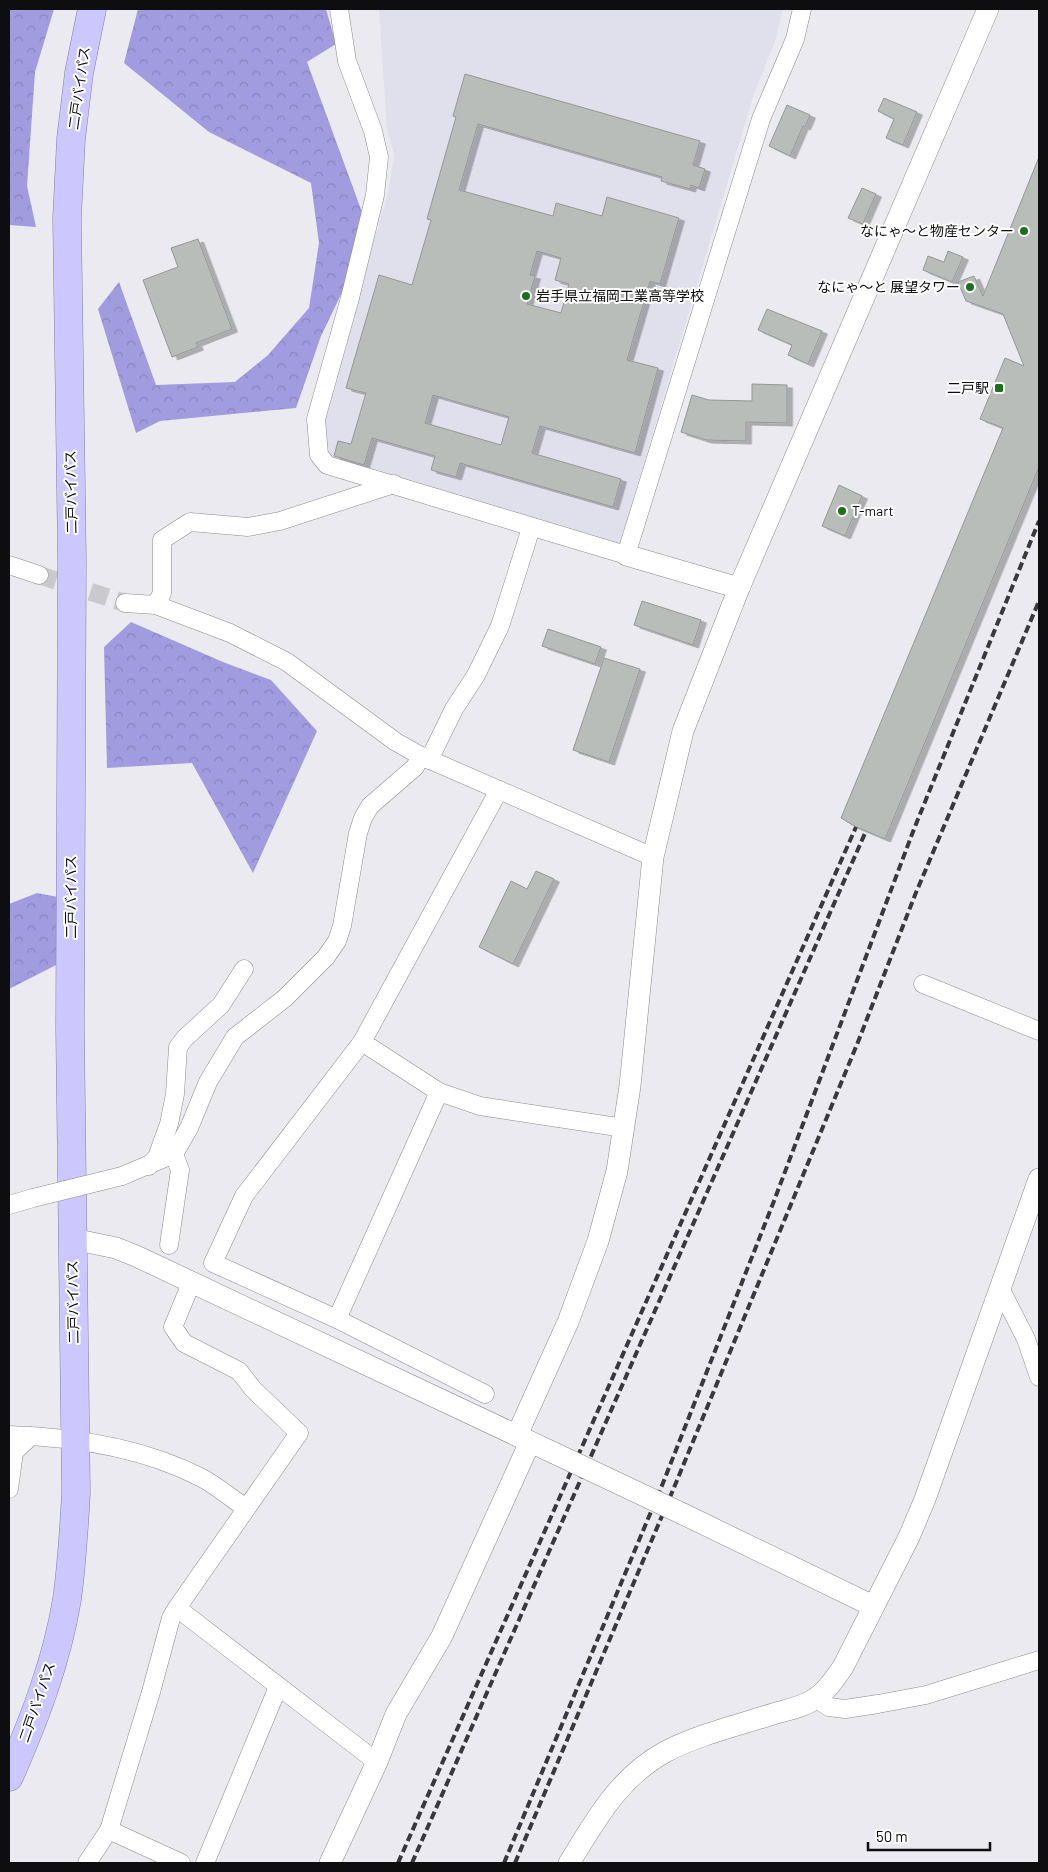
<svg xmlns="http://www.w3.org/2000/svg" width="1048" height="1872" font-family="Barlow,'Noto Sans JP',sans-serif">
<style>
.built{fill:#e0dfec}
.forest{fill:url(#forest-crowns)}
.building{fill:#b9bdb9;stroke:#949893;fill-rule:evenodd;filter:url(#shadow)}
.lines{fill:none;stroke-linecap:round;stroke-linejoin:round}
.minor-tunnel{stroke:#c9c9ce;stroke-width:18;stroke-dasharray:18 9;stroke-linecap:butt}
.minor-casing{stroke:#8a8a8f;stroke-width:19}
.tertiary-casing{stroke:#8a8a8f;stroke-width:22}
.trunk-casing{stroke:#817eaa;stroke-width:29}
.minor{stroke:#fff;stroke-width:18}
.tertiary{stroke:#fff;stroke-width:21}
.trunk{stroke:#ccc8fe;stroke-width:28}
.rail{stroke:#39393c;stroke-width:4;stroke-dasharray:8 4;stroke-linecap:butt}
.minor-bridge-casing{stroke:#8a8a8f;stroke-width:19;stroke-linecap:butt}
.tertiary-bridge-casing{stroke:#8a8a8f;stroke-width:22;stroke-linecap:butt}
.minor-bridge{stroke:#fff;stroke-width:18}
.tertiary-bridge{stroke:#fff;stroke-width:21}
.poi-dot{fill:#1c7019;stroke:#fff;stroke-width:2}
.labels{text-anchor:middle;stroke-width:4;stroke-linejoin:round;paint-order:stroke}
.street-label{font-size:14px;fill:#0e0e10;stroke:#fff}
.poi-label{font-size:14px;fill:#0e0e10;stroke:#fff;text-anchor:end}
</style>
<defs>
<pattern id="forest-crowns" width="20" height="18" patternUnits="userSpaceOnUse" patternTransform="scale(1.25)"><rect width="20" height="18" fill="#a19bdf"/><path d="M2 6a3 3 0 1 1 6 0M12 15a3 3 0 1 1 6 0" fill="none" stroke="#8984be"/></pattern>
<filter id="shadow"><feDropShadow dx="5.5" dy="3" stdDeviation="0" flood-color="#0004"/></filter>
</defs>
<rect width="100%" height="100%" fill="#eaeaf0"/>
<path class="built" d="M379 9H783L775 41 753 97 620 543H610L329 457 323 418 389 189 394 154 387 131Z"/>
<g class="forest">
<path d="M9 9H54L35 72 27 186 36 227 9 225Z"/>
<path d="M138 9H326L336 44 307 62 370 234 321 336 296 408 160 421 136 433 98 309 119 282 156 385 235 382 268 355 309 308 319 243 311 183 209 132 124 63Z"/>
<path d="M131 622 223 662 271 680 317 731 253 873 192 763 107 768 104 647Z"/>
<path d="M37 893 63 898 60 963 9 989V904Z"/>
</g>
<g class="building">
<path d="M465 74 700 141 693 165 705 169 699 188 691 185 690 189 661 181 662 177 478 124 459 190 553 216 556 203 602 216 607 197 679 218 660 284 650 281 627 360 658 368 635 453 540 426 532 453 621 479 613 507 460 463 456 477 431 470 435 456 372 438 364 465 334 456 338 441 351 444 366 393 346 388 379 275 412 285 431 220 427 219 456 117 453 116ZM537 251 561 258 555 280 569 284 561 313 527 304 535 276 530 275ZM433 395 509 417 501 445 425 423Z"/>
<path d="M884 98 917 112 903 145 886 138 894 119 878 111Z"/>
<path d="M787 105 810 115 805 127 803 126 790 156 769 146Z"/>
<path d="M1039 157V467L885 839 856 827 841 818 1003 428 980 419 1005 358 1024 366 1003 314 966 301 958 282 974 276 983 296Z"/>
<path d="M862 188 876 194 863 224 848 218Z"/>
<path d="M198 239 232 329 196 343 198 347 172 357 143 280 178 267 171 248Z"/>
<path d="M948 251 963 257 952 282 923 270 928 256 944 262Z"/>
<path d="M767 309 822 331 808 364 788 355 792 345 758 330Z"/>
<path d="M752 384 787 385V423L746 422V441L706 440 681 432 692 395 709 400 752 401Z"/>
<path d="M839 485 862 496 845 536 822 526Z"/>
<path d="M642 601 701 620 693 645 634 625Z"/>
<path d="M548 629 601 647 595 664 542 646Z"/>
<path d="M604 658 640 669 609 762 573 750Z"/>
<path d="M536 871 554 879 513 964 479 947 511 881 527 889Z"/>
</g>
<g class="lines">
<path class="minor-tunnel" d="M39 575 125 603"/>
<defs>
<g id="minor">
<path d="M339 9 347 61 373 131 379 157 375 195 350 298 316 419 319 455 327 465 626 555 761 119 795 39 802 9"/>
<path d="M9 565 39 575"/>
<path d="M125 603 156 605 230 633 287 662 396 742 421 756 653 857"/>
<path d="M156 605 162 593V540L190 522 248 527 280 521 394 484"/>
<path d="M429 760 454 709 476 675 500 626 531 528"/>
<path d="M923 984 1039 1031"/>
<path d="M362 1042 439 1092 480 1106 624 1128"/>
<path d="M149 1166 157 1157 169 1124 175 1094 178 1047 185 1038 221 1005 244 969"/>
<path d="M122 1176 174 1154 189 1128 208 1082 235 1037 285 998 326 957 337 941 342 926 358 833 363 818 370 806 415 767 421 756"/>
<path d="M9 1205 33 1198"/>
<path d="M169 1245 180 1170 174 1154"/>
<path d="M192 1281 173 1327 184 1343 239 1371 253 1389 299 1433 177 1608 377 1762"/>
<path d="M1001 1290 1026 1339 1039 1377"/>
<path d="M337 1319 439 1092"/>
<path d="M485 1394 337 1319 213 1263 244 1196 362 1042 499 790"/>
<path d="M9 1435C73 1437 144 1448 202 1478 217 1486 232 1499 246 1508"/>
<path d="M9 1489 14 1452 31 1436"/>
<path d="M816 1699 829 1707 845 1709 878 1704 926 1695 1039 1660"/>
<path d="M109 1830 151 1692 171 1618 177 1608"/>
<path d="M87 1863 109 1830 181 1863"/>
<path d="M205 1863 278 1687"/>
</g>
<g id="tertiary">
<path d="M626 555 739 588"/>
<path d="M73 1239 116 1248 136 1256 554 1453"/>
<path d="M517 1435 568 1322 598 1241 617 1171 630 1086 653 857 683 731 739 588 988 9"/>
<path d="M683 1514 873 1606"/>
<path d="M330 1863 377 1762 396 1714 442 1636 530 1442"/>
<path d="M569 1863C596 1820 618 1778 665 1752 697 1735 739 1725 773 1714 787 1710 804 1707 816 1698 828 1690 835 1678 843 1667L909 1537 925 1499 1039 1179"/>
</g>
<path id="trunk" d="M9 1777C34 1720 57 1661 67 1599 72 1564 74 1528 76 1493L70 1028 72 559 67 218 71 139 79 73 92 9"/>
</defs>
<use href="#minor" class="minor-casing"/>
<use href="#tertiary" class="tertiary-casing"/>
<use href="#trunk" class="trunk-casing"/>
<use href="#minor" class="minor"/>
<use href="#tertiary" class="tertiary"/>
<use href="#trunk" class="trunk"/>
<g class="rail">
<path d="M398 1863 856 827"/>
<path d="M412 1863 866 831"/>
<path d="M504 1863 663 1483 774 1201 914 829 1039 521"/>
<path d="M515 1863 673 1490 858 1042 915 895 1039 601"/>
</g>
<defs>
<path id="minor-bridge" d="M33 1198 122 1176"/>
<path id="tertiary-bridge" d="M554 1453 683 1514"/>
</defs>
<use href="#minor-bridge" class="minor-bridge-casing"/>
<use href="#tertiary-bridge" class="tertiary-bridge-casing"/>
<use href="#minor-bridge" class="minor-bridge"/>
<use href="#tertiary-bridge" class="tertiary-bridge"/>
</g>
<g class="poi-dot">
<circle cx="1024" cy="231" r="5"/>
<circle cx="970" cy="287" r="5"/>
<circle cx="526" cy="296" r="5"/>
<rect x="994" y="383" width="10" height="10" rx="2.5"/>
<circle cx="842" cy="511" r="5"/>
</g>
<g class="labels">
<g class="street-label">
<text transform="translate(79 88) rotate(-82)" y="5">二戸バイパス</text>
<text transform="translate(71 492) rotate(-91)" y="5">二戸バイパス</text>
<text transform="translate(71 897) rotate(-90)" y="5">二戸バイパス</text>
<text transform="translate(73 1302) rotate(-91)" y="5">二戸バイパス</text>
<text transform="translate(37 1702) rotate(-71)" y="5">二戸バイパス</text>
</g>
<g class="poi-label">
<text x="1014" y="236">なにゃ～と物産センター</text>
<text x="960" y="292">なにゃ～と 展望タワー</text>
<text x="536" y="301" text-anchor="start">岩手県立福岡工業高等学校</text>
<text x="989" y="393">二戸駅</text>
<text x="852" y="516" text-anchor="start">T-mart</text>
</g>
</g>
<rect width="1048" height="1872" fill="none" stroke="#0e0e10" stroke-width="20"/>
<path d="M868 1842v8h122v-8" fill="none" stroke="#0e0e10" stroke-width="2.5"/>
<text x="876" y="1842" font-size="15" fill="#0e0e10" stroke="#ffffff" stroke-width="4" paint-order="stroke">50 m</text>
</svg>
